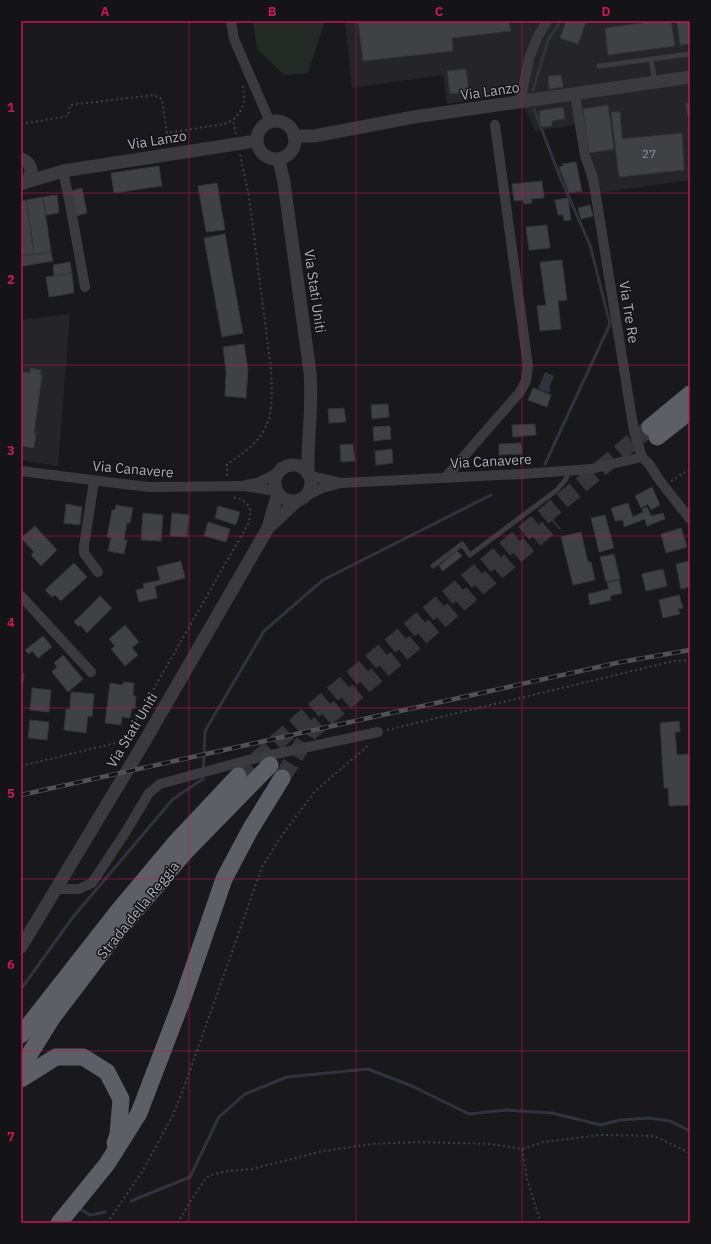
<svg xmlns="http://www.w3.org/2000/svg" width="711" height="1244" font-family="'IBM Plex Sans',sans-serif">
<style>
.built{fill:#252527}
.green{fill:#232a25}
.water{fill:#30333d}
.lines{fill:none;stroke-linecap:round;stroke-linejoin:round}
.stream{stroke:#30333d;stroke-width:3}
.building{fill:#404144;stroke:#343336}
.trunk-tunnel{stroke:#36363a;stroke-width:17;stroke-dasharray:17 8;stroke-linecap:butt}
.path{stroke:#404046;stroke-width:2;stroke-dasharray:2 3;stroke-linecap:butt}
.service{stroke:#3a3a3f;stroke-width:5}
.minor{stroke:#3a3a3f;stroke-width:10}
.tertiary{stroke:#3a3a3f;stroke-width:13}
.trunk{stroke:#5e5e66;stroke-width:17}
.rail-casing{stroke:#515158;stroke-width:4.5}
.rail{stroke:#141315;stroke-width:3;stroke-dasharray:9;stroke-linecap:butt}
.grid{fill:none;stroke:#c2185b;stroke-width:1;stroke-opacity:0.55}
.labels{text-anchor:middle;stroke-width:3;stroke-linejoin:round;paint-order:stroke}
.number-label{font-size:12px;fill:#91929c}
.street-label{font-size:14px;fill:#acadb9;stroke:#141315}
.neatline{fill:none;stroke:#c2185b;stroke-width:1.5}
.grid-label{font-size:13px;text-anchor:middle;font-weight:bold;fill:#c2185b}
</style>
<rect width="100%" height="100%" fill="#19181a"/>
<g class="built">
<path d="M345 21H690V180L590 194 575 125 535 131 527 112 513 94 447 104 443 75 352 88Z"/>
<path d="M70 314 58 466 21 460V320Z"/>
</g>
<path class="green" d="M253 21H325L308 73 284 75 257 49Z"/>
<path class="water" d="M545 372 554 376 549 388 551 389 549 393 538 389Z"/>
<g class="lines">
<g class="stream">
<path d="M533 90 548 40 561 21"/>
<path d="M534 109 560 177 590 245 610 324 545 464"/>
<path d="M21 989 73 917 173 799 203 779 205 731 264 631 323 580 491 495"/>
<path d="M131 1201 190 1177 219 1117 245 1094 287 1077 368 1069 412 1086 469 1114 506 1110 552 1113 601 1125 620 1120 649 1118 670 1121 690 1131"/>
<path d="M78 1208 90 1215 105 1212"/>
</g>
</g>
<g class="building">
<path d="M358 21H509L511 31 452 38 453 51 363 61Z"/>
<path d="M566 21 586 22 578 44 560 38Z"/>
<path d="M643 21H671L675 46 608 55 605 28 643 23Z"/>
<path d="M677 21H690V44L680 45Z"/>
<path d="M466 69 469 92 450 94 447 71Z"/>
<path d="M561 75 563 87 549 89 548 76Z"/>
<path d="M686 103H690V116H688Z"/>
<path d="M608 105 614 149 589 153 583 109Z"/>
<path d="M563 107 565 119 552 121V126L541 127 539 111Z"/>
<path d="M611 112H620L622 139 682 133 684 170 619 177Z"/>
<path d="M576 162 582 191 569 193 559 167 563 166 562 164Z"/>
<path d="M159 166 162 186 114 193 111 173Z"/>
<path d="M542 181 544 198 531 199 532 203 524 204 523 200 514 201 512 184Z"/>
<path d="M217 183 225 230 206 232 198 186Z"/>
<path d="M82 188 87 213 76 216 71 191Z"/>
<path d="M57 195 59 213 46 215 43 197Z"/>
<path d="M43 197 51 252 34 254 26 200Z"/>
<path d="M568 198 571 220 564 221 563 215H558L555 200Z"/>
<path d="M26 200 34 254 21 256V201Z"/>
<path d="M590 205 593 216 581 219 578 208Z"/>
<path d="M547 225 550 248 529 250 526 227Z"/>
<path d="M225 234 243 333 222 337 204 238Z"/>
<path d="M51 252 53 261 23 266 21 264V256Z"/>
<path d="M562 260 567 300 558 301 561 329 540 331 537 306 546 305 540 262Z"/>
<path d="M70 262 72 273 54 276 53 265Z"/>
<path d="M72 273 74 293 49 297 46 277Z"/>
<path d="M244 344 248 370 246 398 225 396 226 372 223 347Z"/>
<path d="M30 368 41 370 40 374 42 375 34 433H36L34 448 21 446V372L30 373Z"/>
<path d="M533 388 551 395 547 407 528 400Z"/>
<path d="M388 404 389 417 372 419 371 405Z"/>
<path d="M344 408 346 422 329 423 328 409Z"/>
<path d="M535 424 536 435 513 437 512 425Z"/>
<path d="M390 426 391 439 374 441 373 427Z"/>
<path d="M521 443 522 454 499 455V444Z"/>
<path d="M353 444 355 461 341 462 340 445Z"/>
<path d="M392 449 393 463 376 465 375 451Z"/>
<path d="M652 487 660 505 651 510 648 504 641 508 635 496Z"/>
<path d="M628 503 633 517 643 512 642 509 647 507 651 516 663 513 665 519 647 526 645 519 624 527 623 520 615 521 611 508Z"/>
<path d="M66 504 82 507 80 525 64 523Z"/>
<path d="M116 505 133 508 130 523H127L124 540H127L124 554 108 551 111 538 107 537 112 510H115Z"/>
<path d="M218 506 240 512 236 525 215 518Z"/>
<path d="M143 513 163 515 161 541 141 540Z"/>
<path d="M172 513 189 515 187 537 170 536Z"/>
<path d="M605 515 614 548 599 552 591 518Z"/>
<path d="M208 522 230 529 226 542 204 536Z"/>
<path d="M35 526 57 550 41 566 31 555 34 552 21 538Z"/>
<path d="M681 528 687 547 666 553 661 534Z"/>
<path d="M581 532 588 562H591L595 580 573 585 561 537Z"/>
<path d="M457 551 462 556 443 571 439 566Z"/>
<path d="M614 554 620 579 606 582 600 557Z"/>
<path d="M181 561 185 578 155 586 157 598 139 602 136 590 144 588 143 584 160 580 157 567Z"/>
<path d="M690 561V587L681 589 676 564Z"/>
<path d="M74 563 87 577 61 601 55 595 52 597 45 590Z"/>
<path d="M663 569 667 586 646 591 642 574Z"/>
<path d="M619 580 622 593 610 596 611 600 590 605 588 594 609 589 607 583Z"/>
<path d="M679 595 683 608 678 609 680 614 663 618 659 600Z"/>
<path d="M100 596 112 608 87 633 80 625 79 627 74 622Z"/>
<path d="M125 625 139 642 132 648 138 655 125 666 111 649 115 646 109 639Z"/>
<path d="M43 636 52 647 38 658 32 651 29 654 25 650Z"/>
<path d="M63 655 83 679 68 692 52 672 57 667 54 663Z"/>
<path d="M21 674H24L21 695Z"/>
<path d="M123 682 134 683 133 696H136L135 708H132L130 718 122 717 121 725 105 723 110 683 123 685Z"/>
<path d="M32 688 51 690 49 712 30 710Z"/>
<path d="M71 692 94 694 92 717 88 716 86 733 64 730 66 709H70Z"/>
<path d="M30 720 49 722 47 740 28 738Z"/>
<path d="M679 721 680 732H675L677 755 690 754V805L669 806 668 788H664L660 723Z"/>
</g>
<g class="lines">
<g class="trunk-tunnel">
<path d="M238 776 303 719 650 427"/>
<path d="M282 778 309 733 555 522"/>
</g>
<g class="path">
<path d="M21 124 68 116 70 105 154 95 162 99 167 133 224 124 233 120"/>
<path d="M236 134 233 120C245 107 245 103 243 86"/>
<path d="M227 476V464C271 437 274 418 271 369L249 197 240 154"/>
<path d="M671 481 690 469"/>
<path d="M387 730 674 661 690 660"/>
<path d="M21 766 124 741 248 524C254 507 248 500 231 497"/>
<path d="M522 1149 527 1179 541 1223"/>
<path d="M107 1223 142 1172 173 1115 186 1082 262 867 280 838 315 791 362 751 369 744"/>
<path d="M177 1223 205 1179 210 1175 228 1171 252 1169 323 1151 372 1144 418 1142 491 1144 522 1149 544 1142 600 1135 654 1136 690 1153"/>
</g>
<g class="service">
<path d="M651 59 655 82"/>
<path d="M599 66 690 54"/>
<path d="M433 566 462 544 470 555 557 490 566 479 569 470"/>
</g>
<g class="minor">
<path d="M231 21 234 39 270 122"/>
<path d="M575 95 585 156 593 178 634 431 642 457 649 464 660 481 690 519"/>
<path d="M520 103 529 59 537 38 547 21"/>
<path d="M63 171 70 204 85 287"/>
<path d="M21 471 123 484 150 487 244 486 276 491"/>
<path d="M310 476 337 482"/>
<path d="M445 478 520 392 526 381 528 366 495 125"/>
<path d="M94 481 84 546V553L98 572"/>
<path d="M246 485 257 483 276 474"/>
<path d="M306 496 322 488 341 483 522 474 591 469 642 457"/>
<path d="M21 596 91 672"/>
<path d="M56 889H79L92 883 125 833 149 793 160 784 252 759 378 732"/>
</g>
<g class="tertiary">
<circle cx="276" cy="140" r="19"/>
<path d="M294 136H314L414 117 690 77"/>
<path d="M21 159C34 163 35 179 21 184"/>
<path d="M279 159 284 183 310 372C313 406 307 440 308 474"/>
<path d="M23 183 63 171 256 141"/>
<circle cx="293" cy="483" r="18"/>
<path d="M268 528 298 500"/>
<path d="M21 947 139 751 268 528 278 493"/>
</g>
<g class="trunk">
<path d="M650 427 690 394"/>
<path d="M657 437 690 411"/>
<path d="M21 1035 119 910 176 842 238 776"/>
<path d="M21 1068 52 1018 118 931 185 852 270 765"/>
<path d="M21 1079 56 1057H83L107 1072 121 1099 118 1135 115 1143"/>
<path d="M59 1223 107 1164 139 1113 183 998 224 879 250 830 282 778"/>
</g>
<defs>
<path id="rail" d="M21 795 621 662 690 650"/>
</defs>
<use href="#rail" class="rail-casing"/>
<use href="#rail" class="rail"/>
</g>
<path class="grid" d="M189 21V1223M356 21V1223M522 21V1223M21 193H690M21 365H690M21 536H690M21 708H690M21 879H690M21 1051H690"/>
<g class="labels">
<g class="number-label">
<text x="649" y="158">27</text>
</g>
<g class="street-label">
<text transform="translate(490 91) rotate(-8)" y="5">Via Lanzo</text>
<text transform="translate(157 140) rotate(-9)" y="5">Via Lanzo</text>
<text transform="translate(315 291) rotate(82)" y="5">Via Stati Uniti</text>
<text transform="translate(629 312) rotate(81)" y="5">Via Tre Re</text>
<text transform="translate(491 461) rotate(-3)" y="5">Via Canavere</text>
<text transform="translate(133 469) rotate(5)" y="5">Via Canavere</text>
<text transform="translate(132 730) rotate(-59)" y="5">Via Stati Uniti</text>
<text transform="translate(138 910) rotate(-51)" y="5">Strada della Reggia</text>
</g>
</g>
<rect width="711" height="1244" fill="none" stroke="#141315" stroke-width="44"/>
<rect x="22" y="22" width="667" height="1200" class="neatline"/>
<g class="grid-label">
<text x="105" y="16">A</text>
<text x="272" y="16">B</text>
<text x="439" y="16">C</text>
<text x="606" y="16">D</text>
<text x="11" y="112">1</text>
<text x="11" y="284">2</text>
<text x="11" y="455">3</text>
<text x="11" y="627">4</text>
<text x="11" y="798">5</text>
<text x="11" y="969">6</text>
<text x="11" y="1141">7</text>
</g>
</svg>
